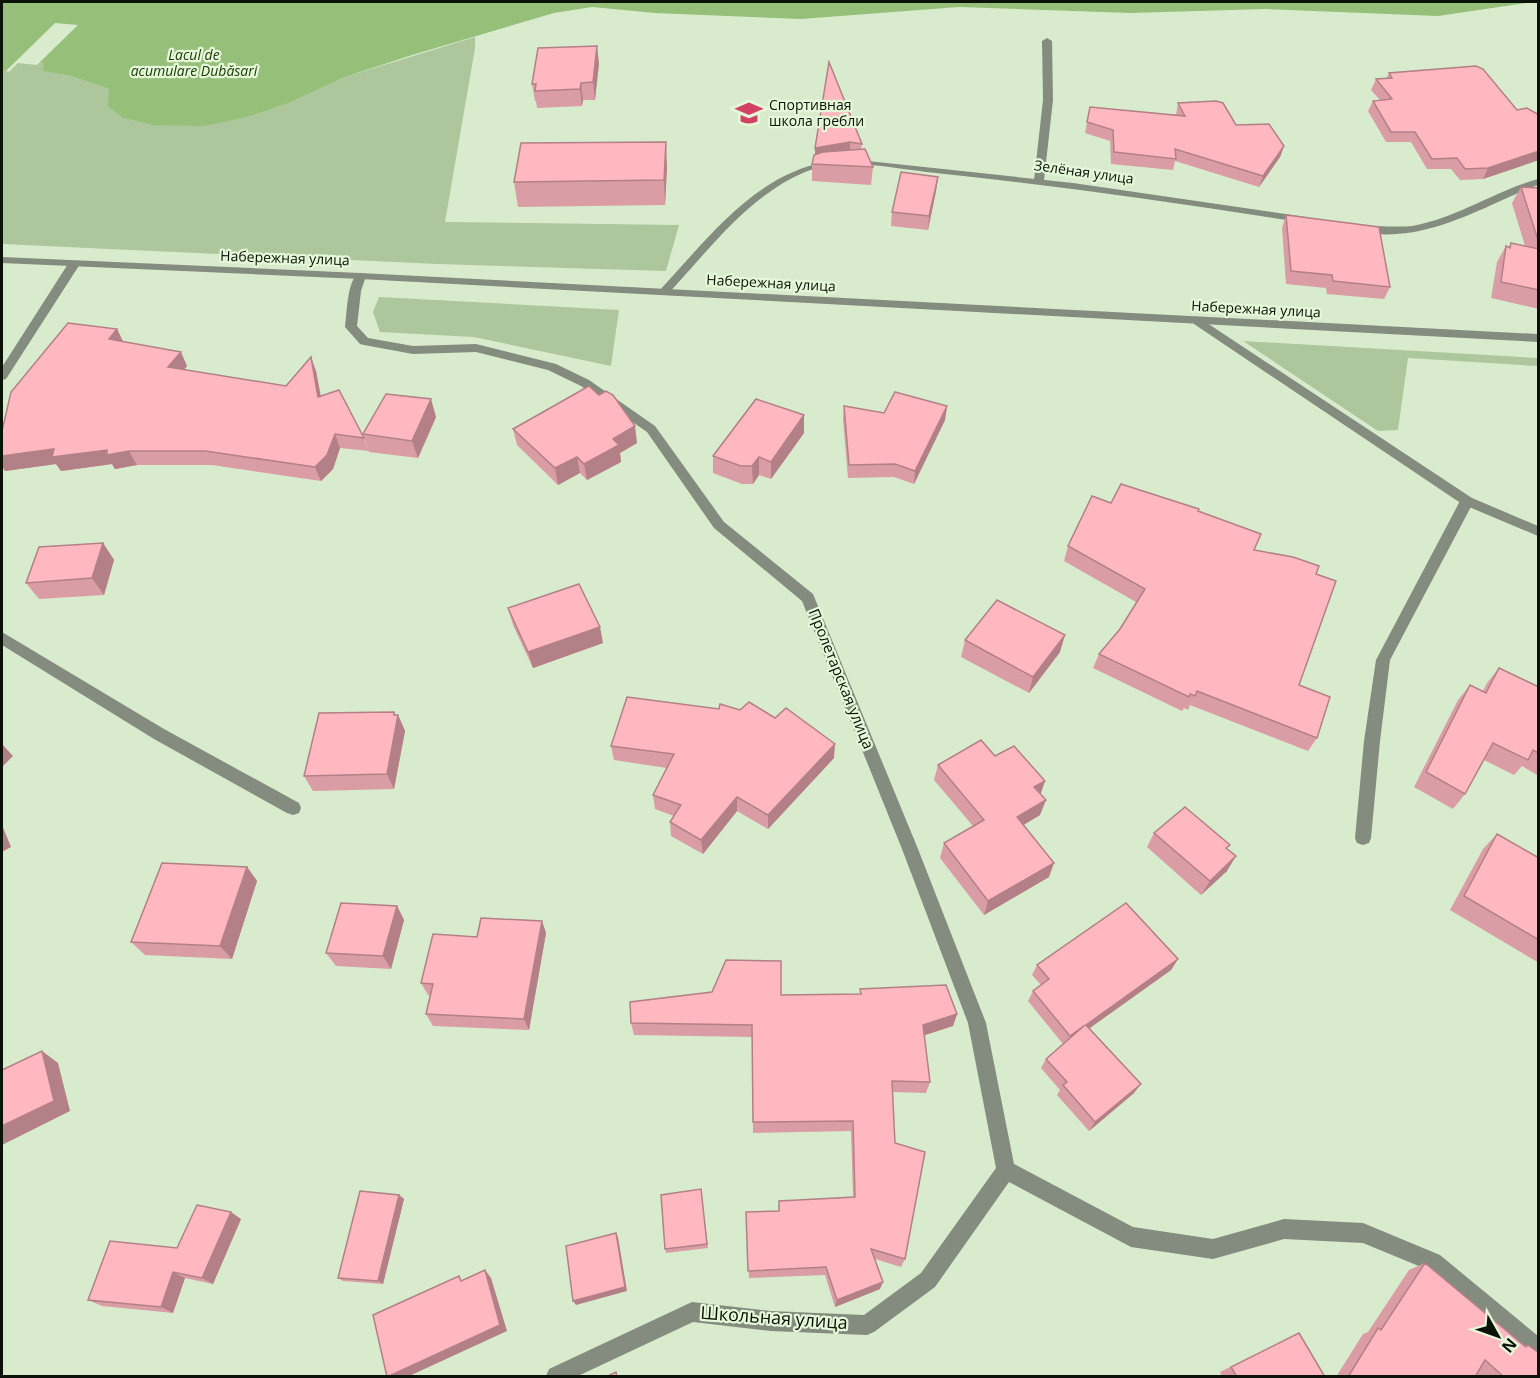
<svg xmlns="http://www.w3.org/2000/svg" width="1540" height="1378" font-family="'Open Sans',sans-serif">
<style>
.green{fill:#adc69c}
.water{fill:#96bf79}
.pier{fill:#d8ebcc}
.lines{fill:none;stroke-linecap:round;stroke-linejoin:round}
.service{fill:#848b7f;fill-rule:evenodd}
.minor{fill:#848b7f;fill-rule:evenodd}
.tertiary{fill:#848b7f;fill-rule:evenodd}
.wall{fill:#db9da5}
.shaded-wall{fill:#b28086}
.building{fill:#ffb7c0;stroke:#b28086;stroke-width:1.5}
.labels{text-anchor:middle;stroke-width:4.5;stroke-linejoin:round;paint-order:stroke}
.far-water-label{font-size:14px;font-style:italic;fill:#203a07;stroke:#e5f8d9}
.far-poi-label{font-size:14px;fill:#0b1207;stroke:#e5f8d9;text-anchor:start}
.far-street-label{font-size:14px;fill:#0b1207;stroke:#e5f8d9}
.street-label{font-size:15px;fill:#0b1207;stroke:#e5f8d9}
.near-street-label{font-size:18px;fill:#0b1207;stroke:#e5f8d9}
</style>
<rect width="100%" height="100%" fill="#d8ebcc"/>
<g class="green">
<path d="M475 37V48L445 222 679 225 666 271 438 264 2 244V70L6 71 17 60 44 63V71L71 76 109 89 123 118 152 125 251 116 289 103 345 77Z"/>
<path d="M379 297 619 310 611 366 474 337 380 332 373 312Z"/>
<path d="M1243 341 1538 358V366L1408 358 1398 430 1378 431Z"/>
</g>
<path class="water" d="M2 2H1532L1438 16 1265 9 1131 13 959 7 801 19 655 13 592 7 554 13 412 55 345 77 289 103 251 116 203 126 152 125 123 118 108 106 109 89 71 76 43 71 44 63 17 60 6 71 2 70Z"/>
<path class="pier" d="M55 23 78 25 37 65 18 63 9 72 6 71Z"/>
<g class="lines">
<g class="service">
<path d="M1047 38 1052 41 1053 100 1044 180 1039 183 1034 180 1043 100 1042 41Z"/>
<path d="M1467 496 1474 501 1390 660 1380 741 1371 838 1369 843 1363 845 1357 843 1355 838 1364 741 1376 660 1460 501Z"/>
</g>
<g class="minor">
<path d="M849 159 1073 183 1306 217 1311 220 1306 223C1183 204 1060 186 936 173 895 169 846 156 805 172 748 196 708 251 667 295H659V291C714 232 763 163 849 159Z"/>
<path d="M1538 179V185C1486 205 1434 239 1375 234 1368 233 1359 234 1354 229 1360 224 1399 228 1412 226 1457 218 1495 191 1538 179Z"/>
<path d="M74 261 80 264 6 379 2 380V367L68 264Z"/>
<path d="M360 273 366 276 361 291 357 326 368 338 413 346 476 344 556 364 589 380 655 426 724 522 813 594 918 849 986 1023 1014 1164 1133 1227 1213 1239 1284 1219 1363 1223 1440 1255 1538 1336V1359L1531 1356 1426 1269 1363 1243 1284 1239 1213 1259 1131 1247 1009 1182 935 1287 874 1332 867 1335 771 1331 693 1322 578 1376H546L549 1369 692 1302 771 1311 864 1315 921 1273 996 1168 968 1023 902 849 802 601 714 528 647 432 581 386 548 370 476 352 413 354 364 345 360 344 345 327C347 314 347 277 360 273Z"/>
<path d="M1198 317 1472 498 1538 526V536L1462 504 1194 324 1192 321Z"/>
<path d="M2 632 164 729 299 803 301 808 299 813 293 815 287 813 154 739 2 645Z"/>
</g>
<path class="tertiary" d="M2 257 360 273 1538 334V342L360 279 2 263Z"/>
</g>
<g class="wall">
<path d="M829 62 862 144 861 150 873 167 871 185 812 181V164L815 155V148Z"/>
<path d="M599 63 595 100H583L582 106 537 108 536 101H535L532 84Z"/>
<path d="M1389 73 1517 110 1539 115V160L1483 179 1460 180 1451 169H1427L1411 142H1386L1368 111 1373 101 1380 100 1371 90 1376 79H1386Z"/>
<path d="M1178 103 1236 125 1284 146 1280 157 1259 187 1175 161 1173 170 1111 164 1110 141 1085 133 1090 107 1176 115Z"/>
<path d="M667 167 665 205 518 207 514 182Z"/>
<path d="M938 177 936 191 928 230 891 226 892 212Z"/>
<path d="M1521 187 1539 188V309L1491 298 1497 262 1506 246 1509 247 1511 243 1525 246 1512 203Z"/>
<path d="M1286 215 1390 287 1384 299 1327 294 1326 288 1286 284 1282 228Z"/>
<path d="M117 329 123 341 187 366 184 370 286 386 316 371 321 396 364 438 369 451 340 448 333 469 321 481 212 465H137L115 469 112 464 61 471 56 464 5 471 2 466V431Z"/>
<path d="M844 406 884 413 947 406 945 420 914 484 894 477 848 478 843 420Z"/>
<path d="M804 415V433L771 479 759 475 753 484H742L713 473V456Z"/>
<path d="M436 417 418 458 369 452 363 434Z"/>
<path d="M513 429 637 443 620 453 621 462 587 480 580 473 558 485 517 445Z"/>
<path d="M1111 503 1198 511 1254 550 1316 574 1299 685 1317 738 1308 751 1190 705 1188 710 1184 708 1182 711 1093 668 1099 654 1120 629 1136 602 1064 561 1068 546Z"/>
<path d="M103 543 114 560 104 595 39 599 26 583Z"/>
<path d="M508 608 603 643 533 668 513 625Z"/>
<path d="M965 640 1060 652 1029 693 961 657Z"/>
<path d="M1499 668 1539 687V776L1522 766 1514 775 1484 760 1465 794 1453 809 1414 787 1458 700 1470 685 1483 691 1487 683Z"/>
<path d="M396 715H398L405 731 394 789 313 791 304 776Z"/>
<path d="M611 746 834 758 768 829 737 811 703 854 671 836 670 822 674 816 655 809 653 795 667 768 614 760Z"/>
<path d="M995 756 1040 794V815L1023 825 1049 877 984 915 940 858 944 843 973 826 934 780 938 765Z"/>
<path d="M1154 833 1227 849V871L1201 895 1147 847Z"/>
<path d="M1497 834 1539 858V963L1450 910 1483 849Z"/>
<path d="M247 867 257 881 232 959 145 955 131 942Z"/>
<path d="M397 906 404 920 391 969 336 966 326 953Z"/>
<path d="M542 921 546 933 529 1030 433 1026 426 1014 430 995H428L421 983 477 937Z"/>
<path d="M1178 959 1171 970 1090 1028 1134 1093 1089 1131 1057 1095 1060 1090 1041 1068 1046 1059 1063 1044 1028 1001 1033 991 1041 985 1032 975 1037 965Z"/>
<path d="M860 989 957 1014 953 1026 924 1035 930 1082 926 1093 892 1092 895 1143 905 1259 901 1267 875 1259 880 1289 835 1307 825 1275 749 1278 746 1212 779 1211 853 1197 851 1131 753 1133 752 1037 634 1035 631 1023 781 995 860 994Z"/>
<path d="M701 1189 708 1248 666 1253 665 1249Z"/>
<path d="M399 1195 404 1199 383 1284 343 1281 338 1278Z"/>
<path d="M241 1219 213 1284 185 1278 173 1313 102 1306 88 1300 177 1248Z"/>
<path d="M1425 1263 1524 1346 1528 1345 1539 1377H1479L1477 1374 1475 1377H1336L1363 1334 1368 1332 1409 1270Z"/>
<path d="M1299 1333 1325 1377H1222L1220 1372Z"/>
</g>
<g class="shaded-wall">
<path d="M597 46 599 63 595 100 593 82Z"/>
<path d="M581 83 583 100 582 106 580 89Z"/>
<path d="M666 142 667 167 665 205 664 180Z"/>
<path d="M850 142V157L815 163V148Z"/>
<path d="M1284 146 1280 157 1259 187 1263 176Z"/>
<path d="M1539 151V160L1483 179 1488 168Z"/>
<path d="M938 177 936 191 928 230 929 216Z"/>
<path d="M117 329 124 344 109 339Z"/>
<path d="M181 352 187 366 175 381 168 367Z"/>
<path d="M311 357 316 371 323 411 318 397Z"/>
<path d="M431 399 436 417 418 458 412 441Z"/>
<path d="M947 406 945 420 914 484 915 471Z"/>
<path d="M804 415V433L771 479V462Z"/>
<path d="M635 426 637 443 620 453 621 462 587 480 584 464 613 439Z"/>
<path d="M335 434 340 448 333 469 321 481 315 467Z"/>
<path d="M54 449 129 451 137 465 115 469 112 464 61 471 56 464 5 471 2 466V456Z"/>
<path d="M577 457 580 473 558 485 555 468Z"/>
<path d="M759 457V475L753 484 752 466Z"/>
<path d="M103 543 114 560 104 595 92 578Z"/>
<path d="M600 627 603 643 533 668 528 652Z"/>
<path d="M1065 635 1060 652 1029 693 1033 677Z"/>
<path d="M394 712 397 719 398 715 405 731 394 789 387 774Z"/>
<path d="M2 744 13 756 2 767Z"/>
<path d="M835 744 834 758 768 829V815Z"/>
<path d="M1045 781 1040 796 1034 787Z"/>
<path d="M737 797V811L703 854 701 840Z"/>
<path d="M1046 800 1040 815 1012 832 1017 817Z"/>
<path d="M2 825 11 847 2 852Z"/>
<path d="M1236 856 1227 871 1201 895 1210 881Z"/>
<path d="M1054 863 1049 877 984 915 988 901Z"/>
<path d="M247 867 257 881 232 959 220 946Z"/>
<path d="M397 906 404 920 391 969 383 956Z"/>
<path d="M542 921 546 933 529 1030 524 1019Z"/>
<path d="M1178 959 1171 970 1080 1035 1086 1025Z"/>
<path d="M957 1014 953 1026 919 1037 923 1025Z"/>
<path d="M42 1051 58 1063 70 1111 2 1145V1126Z"/>
<path d="M1141 1084 1134 1093 1089 1131 1095 1122Z"/>
<path d="M399 1195 404 1199 383 1284 378 1281Z"/>
<path d="M231 1212 241 1219 213 1284 202 1278Z"/>
<path d="M616 1233 618 1237 627 1291 576 1305 573 1301Z"/>
<path d="M485 1270 491 1278 507 1331 407 1377H387Z"/>
<path d="M173 1272 185 1278 173 1313 161 1307Z"/>
<path d="M883 1282 880 1289 835 1307 837 1300Z"/>
</g>
<g class="building">
<path d="M597 46 593 82 581 83 580 89 535 91 536 84H532L538 48Z"/>
<path d="M829 62 862 144 850 142 815 148Z"/>
<path d="M1476 66 1483 69 1517 110 1527 108 1539 115V151L1488 168 1465 169 1457 158 1432 159 1415 132H1391L1373 101 1392 99 1376 79 1392 78 1389 73Z"/>
<path d="M1216 101 1223 103 1236 125 1269 124 1284 146 1263 176 1175 149 1176 159 1114 152 1113 130 1087 122 1090 107 1185 116 1178 103Z"/>
<path d="M666 142 664 180 514 182 521 143Z"/>
<path d="M865 149 873 167 812 164 814 155 823 152Z"/>
<path d="M901 172 938 177 929 216 892 212Z"/>
<path d="M1521 187 1539 188V243Z"/>
<path d="M1286 215 1379 227 1390 287 1333 281 1332 275 1291 271Z"/>
<path d="M1511 243 1539 249V290L1501 282 1506 246 1510 248Z"/>
<path d="M68 323 117 329 109 339 181 352 168 367 286 386 311 357 318 397 339 390 364 438 335 434 327 455 315 467 205 451H129L107 455V450L52 457 54 449 2 456V431L11 392Z"/>
<path d="M589 386 599 395 606 391 613 395 635 426 613 439 619 445 584 464 577 457 555 468 513 429Z"/>
<path d="M895 392 947 406 915 471 895 464 849 465 844 406 884 413Z"/>
<path d="M386 394 431 399 412 441 363 434Z"/>
<path d="M756 399 804 415 771 462 759 457 752 466H741L713 456Z"/>
<path d="M1121 484 1199 509 1198 511 1261 534 1254 550 1293 557 1319 566 1316 574 1336 581 1299 685 1330 697 1317 738 1197 691 1195 696 1190 694 1189 697 1099 654 1120 629 1145 589 1068 546 1092 496 1111 503Z"/>
<path d="M103 543 92 578 26 583 39 547Z"/>
<path d="M579 584 600 627 528 652 508 608Z"/>
<path d="M997 600 1065 635 1033 677 965 640Z"/>
<path d="M1499 668 1539 687V753L1533 750 1528 760 1493 743 1465 794 1426 772 1470 685 1486 693Z"/>
<path d="M627 697 719 709 720 704 740 710 749 702 775 718 786 708 835 744 768 815 737 797 701 840 670 822 681 805 653 795 674 754 611 746Z"/>
<path d="M394 712V715H398L387 774 304 776 319 713Z"/>
<path d="M981 740 995 756 1014 746 1045 781 1034 787 1046 800 1017 817 1054 863 988 901 944 843 984 820 938 765Z"/>
<path d="M1185 807 1230 845 1226 848 1236 856 1210 881 1154 833Z"/>
<path d="M1497 834 1539 858V940L1464 896Z"/>
<path d="M162 863 247 867 220 946 131 942Z"/>
<path d="M341 903 397 906 383 956 326 953Z"/>
<path d="M1126 903 1178 959 1086 1025 1141 1084 1095 1122 1063 1085 1067 1082 1046 1059 1085 1025 1070 1036 1033 991 1049 979 1037 965Z"/>
<path d="M481 918 542 921 524 1019 426 1014 433 984 421 983 433 934 477 937Z"/>
<path d="M726 960 781 961V995L861 994 860 989 946 985 957 1014 923 1025 930 1082 892 1081 895 1143 925 1152 905 1259 871 1249 883 1282 837 1300 826 1267 748 1271 746 1212 779 1211V1201L855 1197 853 1121 753 1122 752 1025 631 1023 630 1002 712 992Z"/>
<path d="M42 1051 54 1101 2 1126V1070Z"/>
<path d="M701 1189 707 1244 665 1249 661 1195Z"/>
<path d="M360 1191 399 1195 378 1281 338 1278Z"/>
<path d="M197 1205 231 1212 202 1278 173 1272 161 1307 88 1300 110 1241 177 1248Z"/>
<path d="M616 1233 625 1287 573 1301 566 1246Z"/>
<path d="M1425 1263 1526 1347 1528 1345 1539 1353V1377H1504L1485 1360 1475 1377H1348L1378 1328 1381 1330Z"/>
<path d="M485 1270 500 1325 387 1377 373 1315 459 1276 461 1281Z"/>
<path d="M1299 1333 1325 1377H1237L1231 1367Z"/>
<path d="M616 1372 617 1377H606Z"/>
</g>
<defs>
<symbol id="school-bare" viewBox="-9 -9 18 18"><path d="M0-5L7-2L0 1L-7-2ZM-4 1L0 2.5L4 1V4Q0 6-4 4Z" fill="#d14264" stroke="#e5f8d9" stroke-width="2.5" paint-order="stroke"/></symbol>
</defs>
<g fill-rule="evenodd">
<use href="#school-bare" x="730" y="94" width="38" height="38"/>
</g>
<g class="labels">
<g class="far-water-label">
<text x="194" y="60">Lacul de<tspan x="194" dy="16">acumulare Dubăsari</tspan></text>
</g>
<g class="far-poi-label">
<text x="769" y="110">Спортивная<tspan x="769" dy="16">школа гребли</tspan></text>
</g>
<g class="far-street-label">
<text transform="translate(1084 172) rotate(8)" y="5">Зелёная улица</text>
<text transform="translate(285 258) rotate(2)" y="5">Набережная улица</text>
<text transform="translate(771 283) rotate(3)" y="5">Набережная улица</text>
<text transform="translate(1256 309) rotate(3)" y="5">Набережная улица</text>
</g>
<g class="street-label">
<text transform="translate(841 679) rotate(68)" y="5">Пролетарская улица</text>
</g>
<g class="near-street-label">
<text transform="translate(774 1318) rotate(4)" y="6">Школьная улица</text>
</g>
</g>
<rect width="1540" height="1378" fill="none" stroke="#0b1207" stroke-width="6"/>
<g transform="translate(1498 1336) rotate(130)" stroke="#e5f8d9" stroke-width="4.5" paint-order="stroke">
<path d="M0-4.5L10 22L0 15L-10 22Z" fill="#0b1207"/>
<text y="-9" font-size="16" font-weight="bold" text-anchor="middle" fill="#0b1207">N</text>
</g>
</svg>
